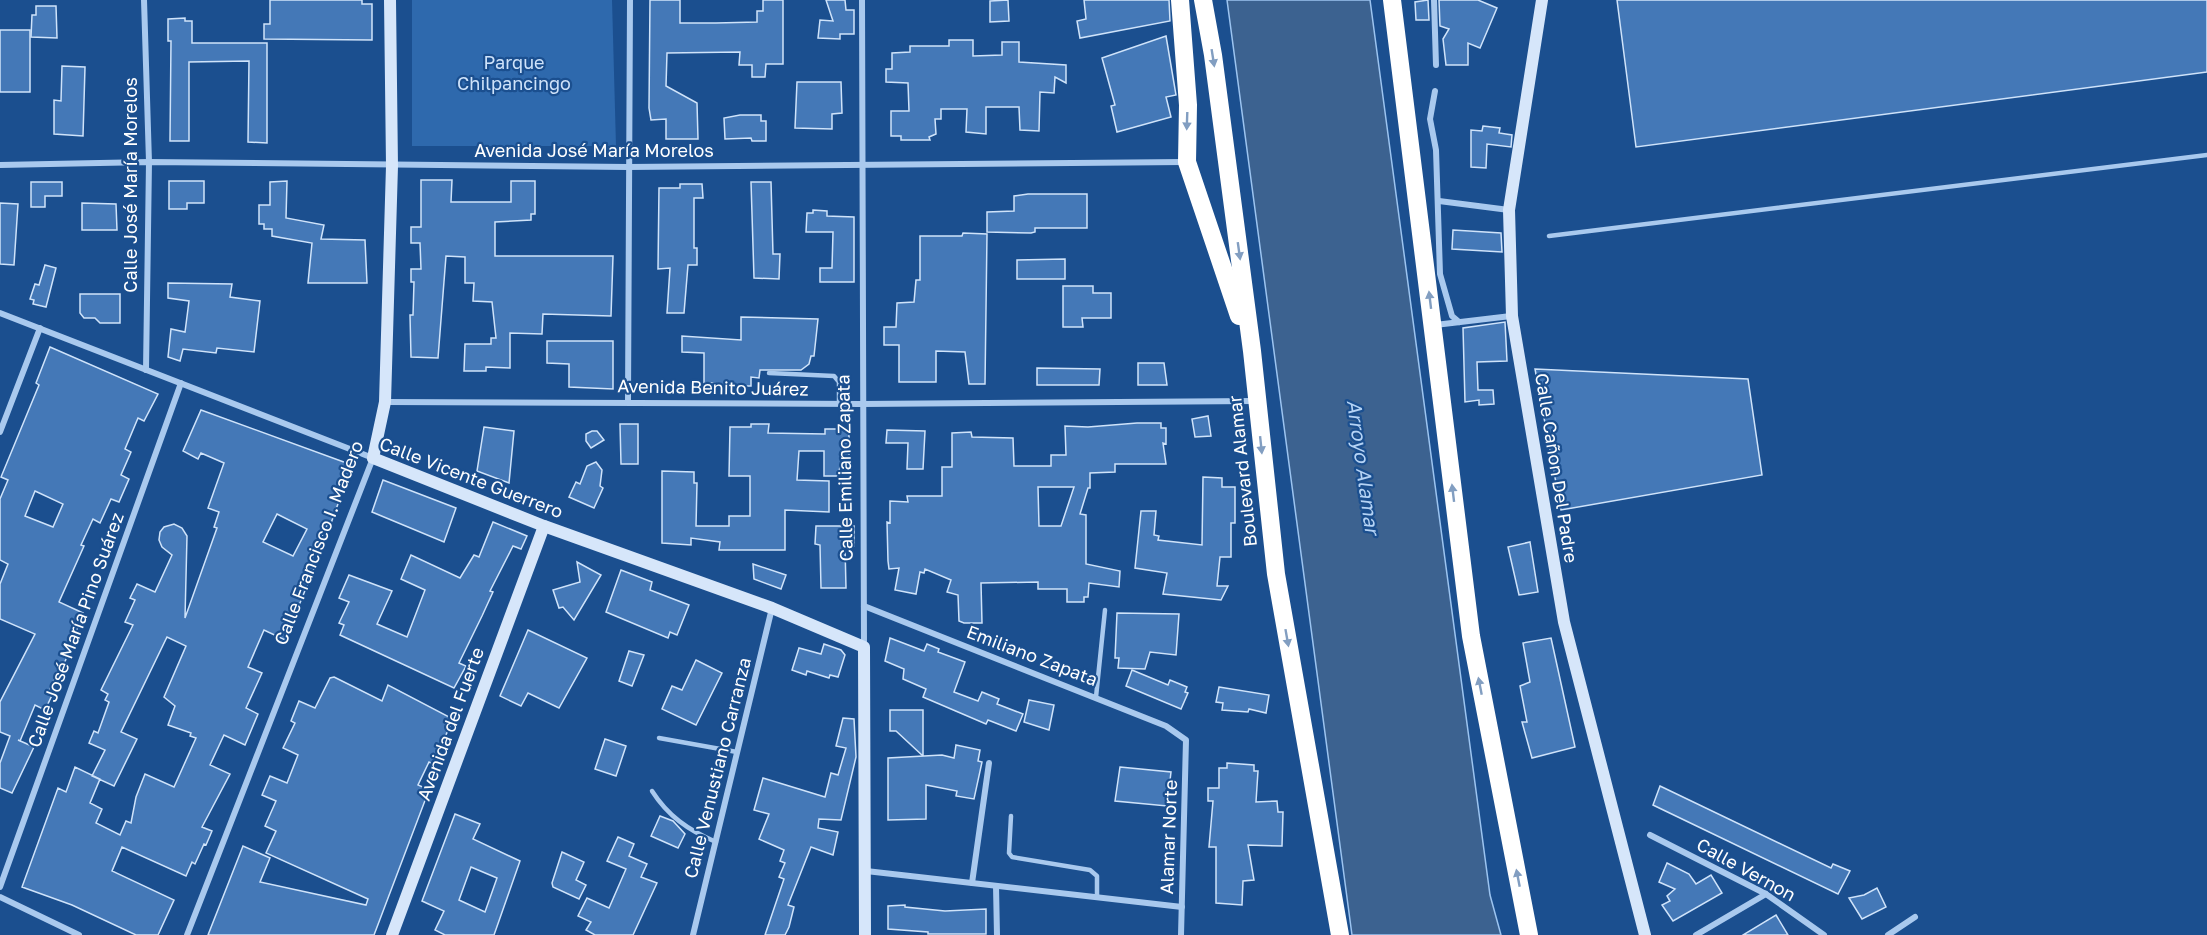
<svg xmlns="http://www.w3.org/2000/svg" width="2207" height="935" font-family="'Golos Text',sans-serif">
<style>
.green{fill:#2e69ad}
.water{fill:#3c6290;stroke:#9cc4f0;stroke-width:1.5}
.building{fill:#4478b7;stroke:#cfe3fa;stroke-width:1.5;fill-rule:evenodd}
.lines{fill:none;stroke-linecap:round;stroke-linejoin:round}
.lane{stroke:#a9c9ee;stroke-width:4.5}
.street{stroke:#a9c9ee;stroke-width:6}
.secondary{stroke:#d6e6fa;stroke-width:12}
.highway{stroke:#fff;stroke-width:18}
.oneway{fill:#829ec1}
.labels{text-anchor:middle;stroke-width:4.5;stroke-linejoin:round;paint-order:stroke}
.park-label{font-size:18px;fill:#cfe3fa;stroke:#1b4f8f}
.street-label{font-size:18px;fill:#fff;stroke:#1b4f8f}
.water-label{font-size:20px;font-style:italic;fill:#b5d3f5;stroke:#1b4f8f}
</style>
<rect width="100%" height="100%" fill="#1b4f8f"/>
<path class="green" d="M412 0H612L616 146H412Z"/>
<path class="water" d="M1227 0H1370L1490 895 1501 935H1352Z"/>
<g class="building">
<path d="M270 0H362V4H372V40L264 39V24H270Z"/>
<path d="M650 0H680V23H716L757 22V11H763V0H783V64H766L765 77H752V65H739L740 52 667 53 666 86 697 103 698 139H666V119L651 120 649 108Z"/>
<path d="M826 0H845L846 10H854V34H840V39L818 38 820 20 833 21Z"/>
<path d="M1008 0 1009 21 990 22V1Z"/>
<path d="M1084 0H1169L1170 21 1080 38 1077 21 1086 19Z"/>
<path d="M1428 0 1429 20H1416L1415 2Z"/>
<path d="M1439 0H1478L1497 8 1480 48 1468 43V65H1446L1443 39 1449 29 1440 26Z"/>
<path d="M1617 0H2207V72L1636 147Z"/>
<path d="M36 6H56L57 38 31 37 32 15H36Z"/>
<path d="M185 18V21H192V43H267V143L248 142 249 61 189 62V141H170L171 41H168V19Z"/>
<rect x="0" y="30" width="30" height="62"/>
<path d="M1166 36 1176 95 1166 97 1171 117 1117 132 1111 106 1115 105 1102 58Z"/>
<path d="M949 40H973V56L1002 55V42H1019V62L1066 65V83L1055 77 1054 93 1040 92 1039 131 1020 130 1019 107H986V134L966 132 967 109H941V119H935L936 134 929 137 930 140H901V136H891V111H909L908 83 886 82V69H892V53L910 52V46H949Z"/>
<path d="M62 66 85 67 83 136 54 134V100L61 101Z"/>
<path d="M797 82H841L842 113 832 114V129L795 128Z"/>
<path d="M740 115H761V121H766V141H752L751 138 725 139 724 118Z"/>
<path d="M1483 126 1500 128 1499 133 1512 135 1511 147 1487 144 1486 168 1471 167V130L1482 131Z"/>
<path d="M421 180H452L451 202H511V181H535V214H531V220L495 222V256H613L611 316 543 314 542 334 510 333V368L486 367V371H464L465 344H491V338H496L492 302 473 301 474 283H465V257L446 256 438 358 411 357 410 315H413L414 282H411V269H421L420 243H411V227H421Z"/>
<path d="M169 181H204V203H187V209H169Z"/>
<path d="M287 181 286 218 324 225 321 239 365 240 367 283H308L312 243 272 236V229H264V224H259V205H270V182Z"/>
<path d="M31 182H62V196H45V207H31Z"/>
<path d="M751 182H771L773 254H780L779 279 754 278Z"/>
<path d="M680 184H702L703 198H694V248H697V265H688L684 313H667L670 268 658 269 659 188H680Z"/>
<path d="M1028 194H1087V228H1035V232L1031 233 987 232V212L1014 211V196Z"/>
<path d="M0 203 18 204 14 265 0 264Z"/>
<path d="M82 203 116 204 117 230H82Z"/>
<path d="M813 210 827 211V216L854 217V282H820V268H832L833 232H806L807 213H813Z"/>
<path d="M1453 230 1501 233 1502 252 1452 249Z"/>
<path d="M963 233 987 234 985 384H969L965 352 936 351V382H899V345H884V327H896L897 303 914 302 916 280H920V236H962Z"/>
<path d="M1065 259V279H1017V260Z"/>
<path d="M45 265 56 268 46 307 33 304 34 300 30 299 35 284 39 285Z"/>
<path d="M168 283 232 284 230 297 260 301 254 352 217 348 216 353 183 349 180 361 168 357 171 329 185 332 189 301 168 298Z"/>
<path d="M1063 286H1093V293H1111V318H1082L1083 327H1063Z"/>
<path d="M80 294H120V323H100L95 318H84L80 313Z"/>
<path d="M741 317 818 319 814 356H811L809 364 801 370H760L759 378 751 377V386H715V383H704V353L682 352V336L741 340Z"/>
<path d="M1505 322 1507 361 1477 362 1478 390H1493L1494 404 1479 405V400L1465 402 1463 328Z"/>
<path d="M547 341H613V389L569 387V364L547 363Z"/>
<path d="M50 347 158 394 144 421 138 418 125 449 131 452 121 475 129 479 119 502 111 499 100 523 93 519 81 545 84 546 59 602 83 613 63 667 60 666 50 689 54 691 45 710 35 705 20 741 18 740 34 747 12 793 0 788V763L10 736 0 732V702L35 634 0 619V584L8 564 0 560V499L8 480 1 477 39 385 36 383ZM35 491 63 504 53 527 25 516Z"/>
<path d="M1138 363H1164L1167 385H1138Z"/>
<path d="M1037 368 1100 369 1099 385H1037Z"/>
<path d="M1535 369 1748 379 1762 475 1561 510Z"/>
<path d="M201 410 352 465 330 526 327 525 310 564 315 566 285 640 264 630 248 667 262 673 246 708 258 714 245 745 224 735 210 765 230 774 202 827 212 831 206 845 204 844 195 864 192 862 186 876 122 847 112 871 174 900 158 935H136L72 905 22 887 58 788 66 792 75 767 100 779 90 803 102 809 96 823 120 835 126 821 131 823 136 797 145 774 174 787 196 738 190 736 191 733 168 725 175 706 164 697 186 646 167 637 121 732 137 739 114 786 92 776 105 750 89 743 94 731 98 733 109 702 105 700 108 694 101 690 133 625 125 622 135 600 130 598 137 584 155 592 172 555 162 547 159 540 160 532 164 527 174 524 182 528 187 536 185 618 217 528 214 527 219 512 208 508 224 463 201 453 198 459 183 451ZM277 514 307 529 293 556 263 542Z"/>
<path d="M1208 416 1211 436 1195 437 1192 419Z"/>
<path d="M1137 423H1161V428H1166V444L1163 443 1166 464H1115V472L1090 473V488H1088L1080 514 1086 515V564L1120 571 1119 587 1089 583 1088 597H1084V602H1067V589H1038V582L981 583 982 623H964L959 621 958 595 947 592 951 580 925 569 924 573 920 572 916 594 895 590 899 568 889 569 888 561 887 522 890 523V501L908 502 907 496H942V467H952V433L971 432 972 437 1013 438 1014 466H1051V455H1066L1065 426 1088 427ZM1038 487H1074L1061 526H1039Z"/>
<path d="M620 424H638V464H621Z"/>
<path d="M751 424H769L768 433 825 434V429H849V462H841L838 476H824V451H799L797 480 829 481V512L785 510V550H719L720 542 691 538V545L662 543V471L694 472V483H697L696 526H729V516H750V476H729L730 427H751Z"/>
<path d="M484 427 514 431 509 483 477 471Z"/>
<path d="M887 430 925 431 923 469H907L908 443H886Z"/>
<path d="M592 431H597L604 440 591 448 586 441V434Z"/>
<path d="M596 462 602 470 600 486 603 488 594 508 569 497 576 482 580 484 587 466Z"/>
<path d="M1203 477 1222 478V487H1235V523H1231V557H1220L1217 586H1228L1221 600 1163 594 1167 573 1135 568 1141 511H1156L1154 535 1159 536 1158 540 1202 545Z"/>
<path d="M383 480 456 508 444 542 372 512Z"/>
<path d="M493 522 527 536 521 549 513 546 490 591 493 592 482 616 459 663 466 666 454 688 340 635 344 625 339 623 349 602 339 598 349 575 392 591 377 624 407 637 425 590 401 579 411 555 460 578 474 555 479 557Z"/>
<path d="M816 526H854V546H845L846 588H821L820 545 815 544Z"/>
<path d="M1530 542 1538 592 1519 595 1508 547Z"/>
<path d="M577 562 601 575 574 620 563 607 559 608 553 590 580 582Z"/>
<path d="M753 564 786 575 781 589 754 579Z"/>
<path d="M621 570 652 582 650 590 689 605 677 635 670 632 668 638 606 612Z"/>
<path d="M1117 613 1179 614 1176 655 1150 652 1145 669 1118 668 1119 658H1115Z"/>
<path d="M528 630 587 658 559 708 528 693 521 706 500 696Z"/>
<path d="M890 638 924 651 927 644 939 649 938 652 965 662 954 692 978 701 982 692 999 699 997 704 1023 714 1016 731 988 720 986 724 923 697 926 689 903 679 904 669 885 661Z"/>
<path d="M1551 638 1575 747 1532 758 1522 722H1527L1520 686 1530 682 1523 643Z"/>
<path d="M824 644 841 650 845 655 838 677 830 675 829 678 807 671 806 675 792 670 799 648 821 654Z"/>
<path d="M629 651 644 655 632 686 619 681Z"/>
<path d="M696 660 722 673 696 725 662 709 672 686 682 690Z"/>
<path d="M1132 670 1168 685 1170 680 1187 687 1185 692 1188 693 1181 709 1126 686Z"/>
<path d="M334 677 382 701 388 685 453 719 433 764 429 762 418 785 429 790 374 935H208L243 846 270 858 260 882 366 905 368 899 266 853 276 831 265 826 276 801 262 795 270 776 287 783 298 755 283 748 295 723 291 721 299 701 315 708 330 678Z"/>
<path d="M1219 687 1269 695 1266 713 1249 709 1248 712 1222 710 1223 703 1216 702Z"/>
<path d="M1029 700 1054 705 1049 730 1024 722Z"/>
<path d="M890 710H923V756L896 731H890Z"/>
<path d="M843 718 854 719 856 757 841 820 819 819 818 828 838 832 833 855 811 847 788 905 794 907 789 927 785 935H765L784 879 779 877 785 863 780 861 784 850 759 839 769 814 754 810 763 778 825 797 831 773 838 775 846 748 836 746Z"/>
<path d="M605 739 626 746 616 776 595 769Z"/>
<path d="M956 745 980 750 978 761 982 762 974 799 956 796 957 791 926 785V819L888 820V758L942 755 954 758Z"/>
<path d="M1227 763 1254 765V771H1258L1256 802 1277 801 1278 812H1283L1282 846 1248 845 1254 880 1243 881 1242 905 1216 903V847H1209L1213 801H1208V788H1219V768H1227Z"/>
<path d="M1120 767 1171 772 1167 806 1115 801Z"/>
<path d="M1660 786 1831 868 1833 864 1850 871 1838 894 1653 805Z"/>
<path d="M455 814 480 824 473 839 520 861 494 935H445L435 930 444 911 422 901ZM471 867 497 878 485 912 459 900Z"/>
<path d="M660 816 673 821 685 834 678 848 651 836Z"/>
<path d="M618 837 634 844 629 856 647 864 641 877 657 883 633 935H595L586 930 591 922 578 916 587 898 609 908 626 869 607 861Z"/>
<path d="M562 852 584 862 576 880 586 885 579 899 553 887 552 883Z"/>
<path d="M1667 863 1689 874 1696 884 1711 875 1722 893 1673 921 1662 905 1670 901 1667 896 1675 889 1659 882Z"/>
<path d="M1877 888 1886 907 1862 919 1849 898 1864 895Z"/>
<path d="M905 905V907L945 911 986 909V934H928V932L888 929V906Z"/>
<path d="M1776 915 1788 935H1743Z"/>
</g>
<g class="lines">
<g class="lane">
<path d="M1549 236 2207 155"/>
<path d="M769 373 834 376 839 382V404"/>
<path d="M1096 697 1105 610"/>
<path d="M659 738 737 752"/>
<path d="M652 791C668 816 688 830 716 842"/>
<path d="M1011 816 1009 853 1012 857 1090 870 1097 876V895"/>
</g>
<g class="street">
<path d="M144 0 149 162 146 370"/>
<path d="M862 0 864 647"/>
<path d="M1434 0 1436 65"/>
<path d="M1435 91 1430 119 1436 150 1440 274 1452 316 1459 322"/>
<path d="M0 165 149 162 628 167 1184 162"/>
<path d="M1439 201 1509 210"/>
<path d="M0 313 373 458 187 935"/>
<path d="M1435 325 1511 316"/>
<path d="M385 402 862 404 1255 401"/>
<path d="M628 402 630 0"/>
<path d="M0 432 40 328"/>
<path d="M864 606 1166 726 1186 740 1181 935"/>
<path d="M1650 835 1766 894 1824 935"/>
<path d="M866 871 1182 907"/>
<path d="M972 883 989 763"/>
<path d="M996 886 997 935"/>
<path d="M0 887 181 383"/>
<path d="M0 897 79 935"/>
<path d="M693 935 772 608"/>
<path d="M1696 935 1766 894"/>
<path d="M1888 935 1915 917"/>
</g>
<g class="secondary">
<path d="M390 0 392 166 385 402 373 458 544 526 772 608 864 647 865 935"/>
<path d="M1542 0 1509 210 1512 316 1564 622 1645 935"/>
<path d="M392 935 544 526"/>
</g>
<g class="highway">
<path d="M1180 0 1188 105 1187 162 1239 316"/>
<path d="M1203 0 1213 55 1252 351 1276 574 1340 935"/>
<path d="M1392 0 1471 636 1529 935"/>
</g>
</g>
<defs><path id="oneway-solid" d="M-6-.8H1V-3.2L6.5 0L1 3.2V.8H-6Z" transform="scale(1.5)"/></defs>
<g class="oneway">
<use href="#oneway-solid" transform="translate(1213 58) rotate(81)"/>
<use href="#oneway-solid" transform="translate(1187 121) rotate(92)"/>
<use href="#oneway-solid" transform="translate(1239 251) rotate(82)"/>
<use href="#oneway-solid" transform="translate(1430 300) rotate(-97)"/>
<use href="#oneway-solid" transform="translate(1261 445) rotate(84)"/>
<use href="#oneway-solid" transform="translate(1453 493) rotate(-97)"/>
<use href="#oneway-solid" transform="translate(1287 638) rotate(80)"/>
<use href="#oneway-solid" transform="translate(1480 686) rotate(-101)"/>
<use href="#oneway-solid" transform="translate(1518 878) rotate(-101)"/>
</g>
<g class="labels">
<g class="park-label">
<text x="514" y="69">Parque<tspan x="514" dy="21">Chilpancingo</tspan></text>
</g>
<g class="street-label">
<text x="594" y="157">Avenida José María Morelos</text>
<text transform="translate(131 185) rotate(-90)" y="6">Calle José María Morelos</text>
<text transform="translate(713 388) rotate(1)" y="6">Avenida Benito Juárez</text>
<text transform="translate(845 468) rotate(-91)" y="6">Calle Emiliano Zapata</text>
<text transform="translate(1556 468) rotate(81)" y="6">Calle Cañon Del Padre</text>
<text transform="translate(1243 471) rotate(-96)" y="6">Boulevard Alamar</text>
<text transform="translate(471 478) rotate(21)" y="6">Calle Vicente Guerrero</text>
<text transform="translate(319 543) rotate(-69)" y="6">Calle Francisco I. Madero</text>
<text transform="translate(76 630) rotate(-70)" y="6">Calle José María Pino Suárez</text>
<text transform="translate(1032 656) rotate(21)" y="6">Emiliano Zapata</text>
<text transform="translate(451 724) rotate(-70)" y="6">Avenida del Fuerte</text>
<text transform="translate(718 768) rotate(-76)" y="6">Calle Venustiano Carranza</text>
<text transform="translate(1169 837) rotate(-88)" y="6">Alamar Norte</text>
<text transform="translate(1746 870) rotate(29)" y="6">Calle Vernon</text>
</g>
<g class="water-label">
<text transform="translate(1363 467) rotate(82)" y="7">Arroyo Alamar</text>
</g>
</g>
</svg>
